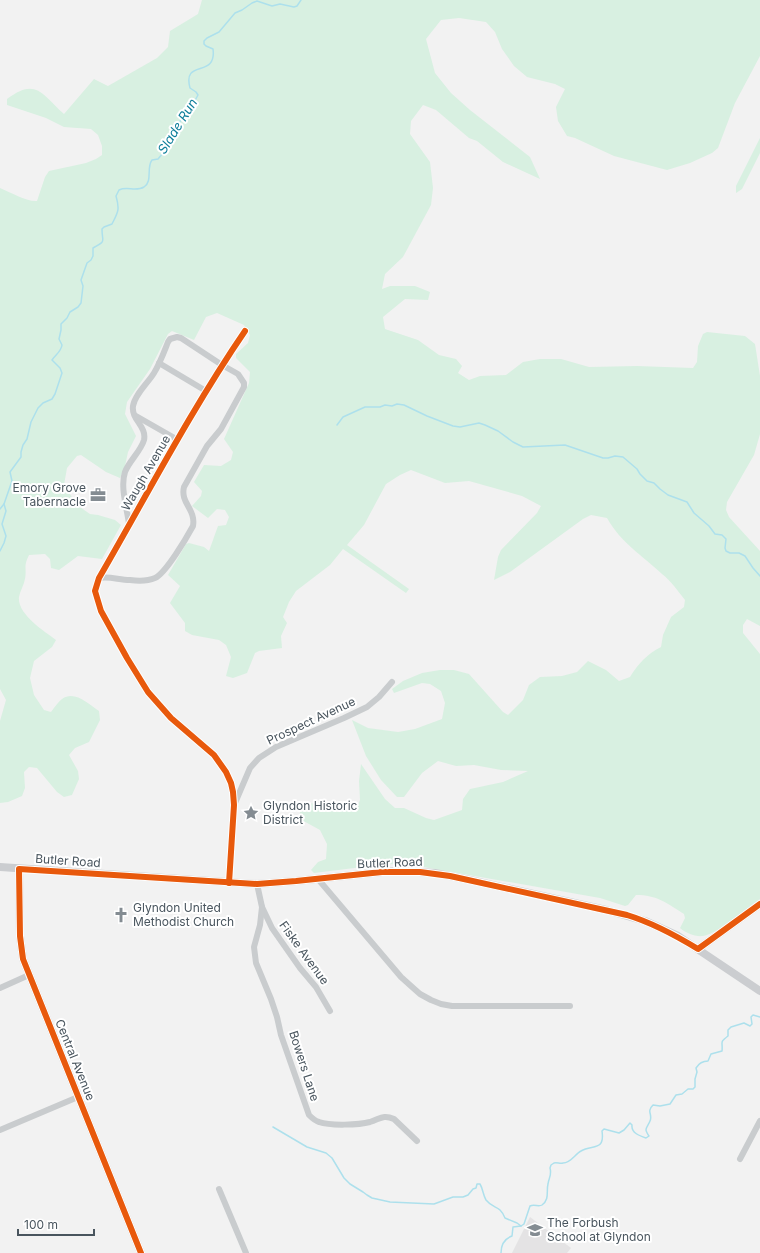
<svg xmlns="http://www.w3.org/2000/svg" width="760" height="1253" font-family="Inter,sans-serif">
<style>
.education{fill:#e4e3e4}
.green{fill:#d8f0e1}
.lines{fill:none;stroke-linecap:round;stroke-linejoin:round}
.stream{stroke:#ade0ec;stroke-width:1.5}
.minor{stroke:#c9ccce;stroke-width:6}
.secondary{stroke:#cbcdd0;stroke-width:8}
.cycleway-casing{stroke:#fff;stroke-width:8}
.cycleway{stroke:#e8590c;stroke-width:6}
.labels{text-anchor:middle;stroke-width:4;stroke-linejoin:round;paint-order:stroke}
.street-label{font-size:12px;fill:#49555e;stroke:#fff}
.poi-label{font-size:12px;fill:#49555e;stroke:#fff;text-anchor:start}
.water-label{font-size:13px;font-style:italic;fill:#107f9b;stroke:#fff}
</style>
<rect width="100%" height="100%" fill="#f2f2f2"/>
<path class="education" d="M530 1217 571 1248 567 1253H512Z"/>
<g class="green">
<path d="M202 0H760V56L735 103 718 148 712 153 690 163 667 170 614 156 575 138 567 136 558 121 556 107 565 89 555 84 527 77 514 66 502 49 495 32 486 22 459 18 441 20 426 39 435 73 451 93 470 110 530 157 540 179 503 162 477 141 469 138 436 110 423 105 411 121 410 134 430 162 433 188 431 205 403 257 385 274 382 289 390 286H415L430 292 428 300 405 299 383 317 385 329 418 340 439 355 456 359 462 366 458 373 469 380 480 376 506 375 523 362 540 359H561L589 367 637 366 693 368 697 362 698 346 703 334 707 332 745 336 755 344 760 376V434L754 455 727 502 726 510 729 517 760 551V626L747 619 743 625V633L760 654V899C745 909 720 933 703 936 695 937 686 933 680 928L685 918 684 914C667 903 657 895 636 895L628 905 625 906 600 898 412 865 387 864 314 873 311 870 318 862 326 859 327 844 320 830 298 818 302 807C307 803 325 801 331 803 340 805 347 808 357 807L360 800 359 781 361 764 385 799 395 808H404L426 818 434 820 462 810 463 799 470 789 503 782 528 771 501 770 474 765 456 766 438 761 422 773 404 797H397L381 780 366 756 352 720 368 728 398 732 415 729 442 719 445 703 441 691 430 684 422 683 394 693 392 689 403 681 422 673 440 670H454L469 674 503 712 508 715 523 700 529 685 540 677 562 676 577 672 588 661 606 670 619 681 630 677C638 664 647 654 661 647L663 635 671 617 684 607 685 600C678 591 671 581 662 574 642 555 621 543 607 518L591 515 583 519 510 572 494 580 498 557 501 550 537 513 541 506 522 496 469 481 445 483 411 470 400 475 386 484 364 525 347 545 409 589 406 593 343 549 330 565 296 591 289 602 283 617 287 623 281 636 282 648 259 651 255 653 247 673 233 678 226 676 231 657 226 645 219 640 192 635 185 631V623L170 603 180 586 168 575 186 544 189 543 204 547 209 551 218 526 226 525 229 517 225 510 217 509 208 518 192 506 201 496 202 491 194 482 204 465 221 466 231 460 233 452 224 439 249 383 250 372 236 358V354L248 343 250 335 244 325 217 313 206 317 194 340 172 331 168 334 150 369 127 402 125 414 136 436 128 452 125 466 120 478 106 472 81 455 77 456 67 468 64 485 77 505 90 514 98 515 115 520 121 525 102 559 78 556 59 570 51 568 50 559 45 554 29 555C23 567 27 568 25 579 24 585 20 591 19 597 17 614 44 631 56 640L52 647 34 661 30 678 34 695 44 710 51 712C54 708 58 702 62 699 75 690 88 704 99 711L100 720 89 742 75 748 69 755 78 771 79 779 72 795 64 797 57 792 37 768 29 767 24 772 25 788 22 796 8 802 0 803V721L6 700 0 689V188C10 192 27 202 37 201L45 177 49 171 86 163 96 159 102 155V146L98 135 91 129 64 127 46 118 7 105V99C36 77 42 94 64 114L94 79 108 86 157 58 168 47 170 31 198 14Z"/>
<path d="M760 138V153L742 189 736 193V186Z"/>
</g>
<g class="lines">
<g class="stream">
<path d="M337 425 343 417 365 407H380L385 405 392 406 397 404 404 405 427 416 453 426 460 427 479 423 485 425 498 431 513 442 523 447 565 445 603 458H608L615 456 623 457 637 469 640 474 647 481 654 483 660 489 668 495 687 502 694 513 709 526 715 534 722 535 726 539 725 548 726 551 730 553H739L745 556 753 568 760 576"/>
<path d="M0 509 4 504 12 481 10 472 21 457V452L23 445 27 439 31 422 38 408 43 403 52 399 55 394 62 373 60 368 52 360C56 354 61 352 62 345L59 339 61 330V324L67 318 70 312 78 307 81 303 83 286 81 280 87 263 91 260 93 256V248C107 240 102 243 102 229L104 227 112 224C118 212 120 210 116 196L119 190C127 186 136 192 144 187 153 181 146 168 152 160L158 159 163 153 173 132 179 125 182 115 186 110 193 104 198 95 196 92 190 88C182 58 217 79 213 49L206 46 204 44V41L207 38 219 32 235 13 242 10 252 3 257 1 272 6 280 4 294 7 297 6 301 0"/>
<path d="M0 551 4 543 6 536 2 524 6 511 4 504"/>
<path d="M273 1127 307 1147 326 1153 332 1158 344 1178 350 1184 363 1192 367 1195 372 1198 390 1202 434 1204 453 1197H463L468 1195 473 1189 476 1188 477 1184H480C483 1189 483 1195 486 1200 494 1210 499 1204 505 1218L517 1223 521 1226"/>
<path d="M501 1253C501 1245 504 1239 512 1236L513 1227 521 1226 524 1224 530 1206C534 1204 539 1207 542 1205 550 1199 546 1191 548 1184 549 1177 552 1175 550 1168L551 1165 554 1163C557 1162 560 1164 563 1163 571 1163 575 1154 581 1151 592 1144 605 1152 602 1131L604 1129 619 1133 624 1130 630 1123 632 1125C631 1133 640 1136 646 1138L649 1136C648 1135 646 1131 646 1130 646 1127 649 1124 650 1121 653 1114 646 1112 653 1105L660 1106 670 1104 676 1095 682 1094 688 1089H693L695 1087V1079L697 1072 696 1068C699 1063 702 1061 708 1061L711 1054 722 1051C723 1041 719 1043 728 1036V1030L731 1027 744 1023 750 1026 752 1024 751 1017 753 1015 760 1017"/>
</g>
<g class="minor">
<path d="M159 363 206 391"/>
<path d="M136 416 178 440"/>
<path d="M99 578C110 576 119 580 130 580 138 581 148 581 155 578 166 573 187 537 193 526 196 509 180 503 184 487L207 446 221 429 244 387V383L238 374 222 365 181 338 177 337 170 339 168 342C164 352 160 363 154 373 148 383 135 394 133 406 131 420 147 426 144 440 141 451 129 461 125 472 120 487 127 508 129 524"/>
<path d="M235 803 250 768 259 758 276 747 344 718 367 707 379 697 392 682"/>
<path d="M318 879 401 977 411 986 420 994 431 1000 441 1004 452 1006H570"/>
<path d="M229 883 234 805 233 792 231 783 226 772 214 755 171 718 148 692 127 658 101 611 95 591 99 578C147 495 191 410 245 331"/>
<path d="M257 884 262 907 272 928 300 968 316 987 330 1011"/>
<path d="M262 907 260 925 254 947 256 963 271 999 277 1017 281 1035 309 1115C312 1118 315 1121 319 1122 330 1126 359 1125 370 1122 380 1119 383 1114 394 1119L417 1141"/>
<path d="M0 988 29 975"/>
<path d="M0 1130 78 1097"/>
<path d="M740 1159 760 1121"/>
<path d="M219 1189 246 1253"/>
</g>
<g class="secondary">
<path d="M0 867 257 884 296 881 382 872 402 871 435 873 470 880 606 910 645 921 678 936 760 991"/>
<path d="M19 869 20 936 23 959 141 1253"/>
<path d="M698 949 760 904"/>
</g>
<defs>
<g id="cycleway">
<path d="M229 883 234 805 233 792 231 783 226 772 214 755 171 718 148 692 127 658 101 611 95 591 99 578C147 495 191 410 245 331"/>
<path d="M141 1253 23 959 20 936 19 869 257 884 296 881 382 872H420L450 876 627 915C653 923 675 935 698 949L760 904"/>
</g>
</defs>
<use href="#cycleway" class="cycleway-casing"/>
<use href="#cycleway" class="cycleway"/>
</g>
<defs>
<symbol id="office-bare" viewBox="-9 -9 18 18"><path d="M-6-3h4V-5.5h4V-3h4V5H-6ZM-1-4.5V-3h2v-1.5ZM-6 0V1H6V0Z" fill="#848c92" stroke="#fff" stroke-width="2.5" paint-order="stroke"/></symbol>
<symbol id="sight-bare" viewBox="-9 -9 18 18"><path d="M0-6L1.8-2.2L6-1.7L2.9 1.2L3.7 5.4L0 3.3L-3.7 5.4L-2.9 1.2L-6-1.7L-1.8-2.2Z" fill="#848c92" stroke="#fff" stroke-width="2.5" paint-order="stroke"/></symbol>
<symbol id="church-bare" viewBox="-9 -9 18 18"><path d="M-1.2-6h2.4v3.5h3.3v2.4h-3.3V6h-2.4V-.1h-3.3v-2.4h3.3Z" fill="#848c92" stroke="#fff" stroke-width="2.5" paint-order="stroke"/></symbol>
<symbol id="school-bare" viewBox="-9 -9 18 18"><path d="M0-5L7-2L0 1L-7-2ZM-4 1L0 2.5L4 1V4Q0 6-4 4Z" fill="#848c92" stroke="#fff" stroke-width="2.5" paint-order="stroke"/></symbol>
</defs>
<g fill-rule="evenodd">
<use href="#office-bare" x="87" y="484" width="22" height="22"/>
<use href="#sight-bare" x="240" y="802" width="22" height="22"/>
<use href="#church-bare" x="110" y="904" width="22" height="22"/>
<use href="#school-bare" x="524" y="1219" width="22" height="22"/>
</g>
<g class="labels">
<g class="street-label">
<text transform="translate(146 473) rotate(-60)" y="4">Waugh Avenue</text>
<text transform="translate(311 721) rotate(-25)" y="4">Prospect Avenue</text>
<text transform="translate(68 861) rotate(4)" y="4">Butler Road</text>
<text transform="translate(390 863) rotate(-2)" y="4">Butler Road</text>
<text transform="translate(304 953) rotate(54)" y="4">Fiske Avenue</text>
<text transform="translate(75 1060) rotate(68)" y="4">Central Avenue</text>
<text transform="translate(304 1066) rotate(72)" y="4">Bowers Lane</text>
</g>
<g class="poi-label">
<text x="86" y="492" text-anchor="end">Emory Grove<tspan x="86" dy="14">Tabernacle</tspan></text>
<text x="263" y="810">Glyndon Historic<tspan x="263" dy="14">District</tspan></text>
<text x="133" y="912">Glyndon United<tspan x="133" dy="14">Methodist Church</tspan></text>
<text x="547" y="1227">The Forbush<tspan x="547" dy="14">School at Glyndon</tspan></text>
</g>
<g class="water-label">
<text transform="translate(177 126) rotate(-58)" y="5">Slade Run</text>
</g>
</g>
<path d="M18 1229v6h76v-6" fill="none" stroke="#49555e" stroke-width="2"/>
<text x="24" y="1229" font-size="12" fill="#49555e" stroke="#ffffff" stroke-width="3" paint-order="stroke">100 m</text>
</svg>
